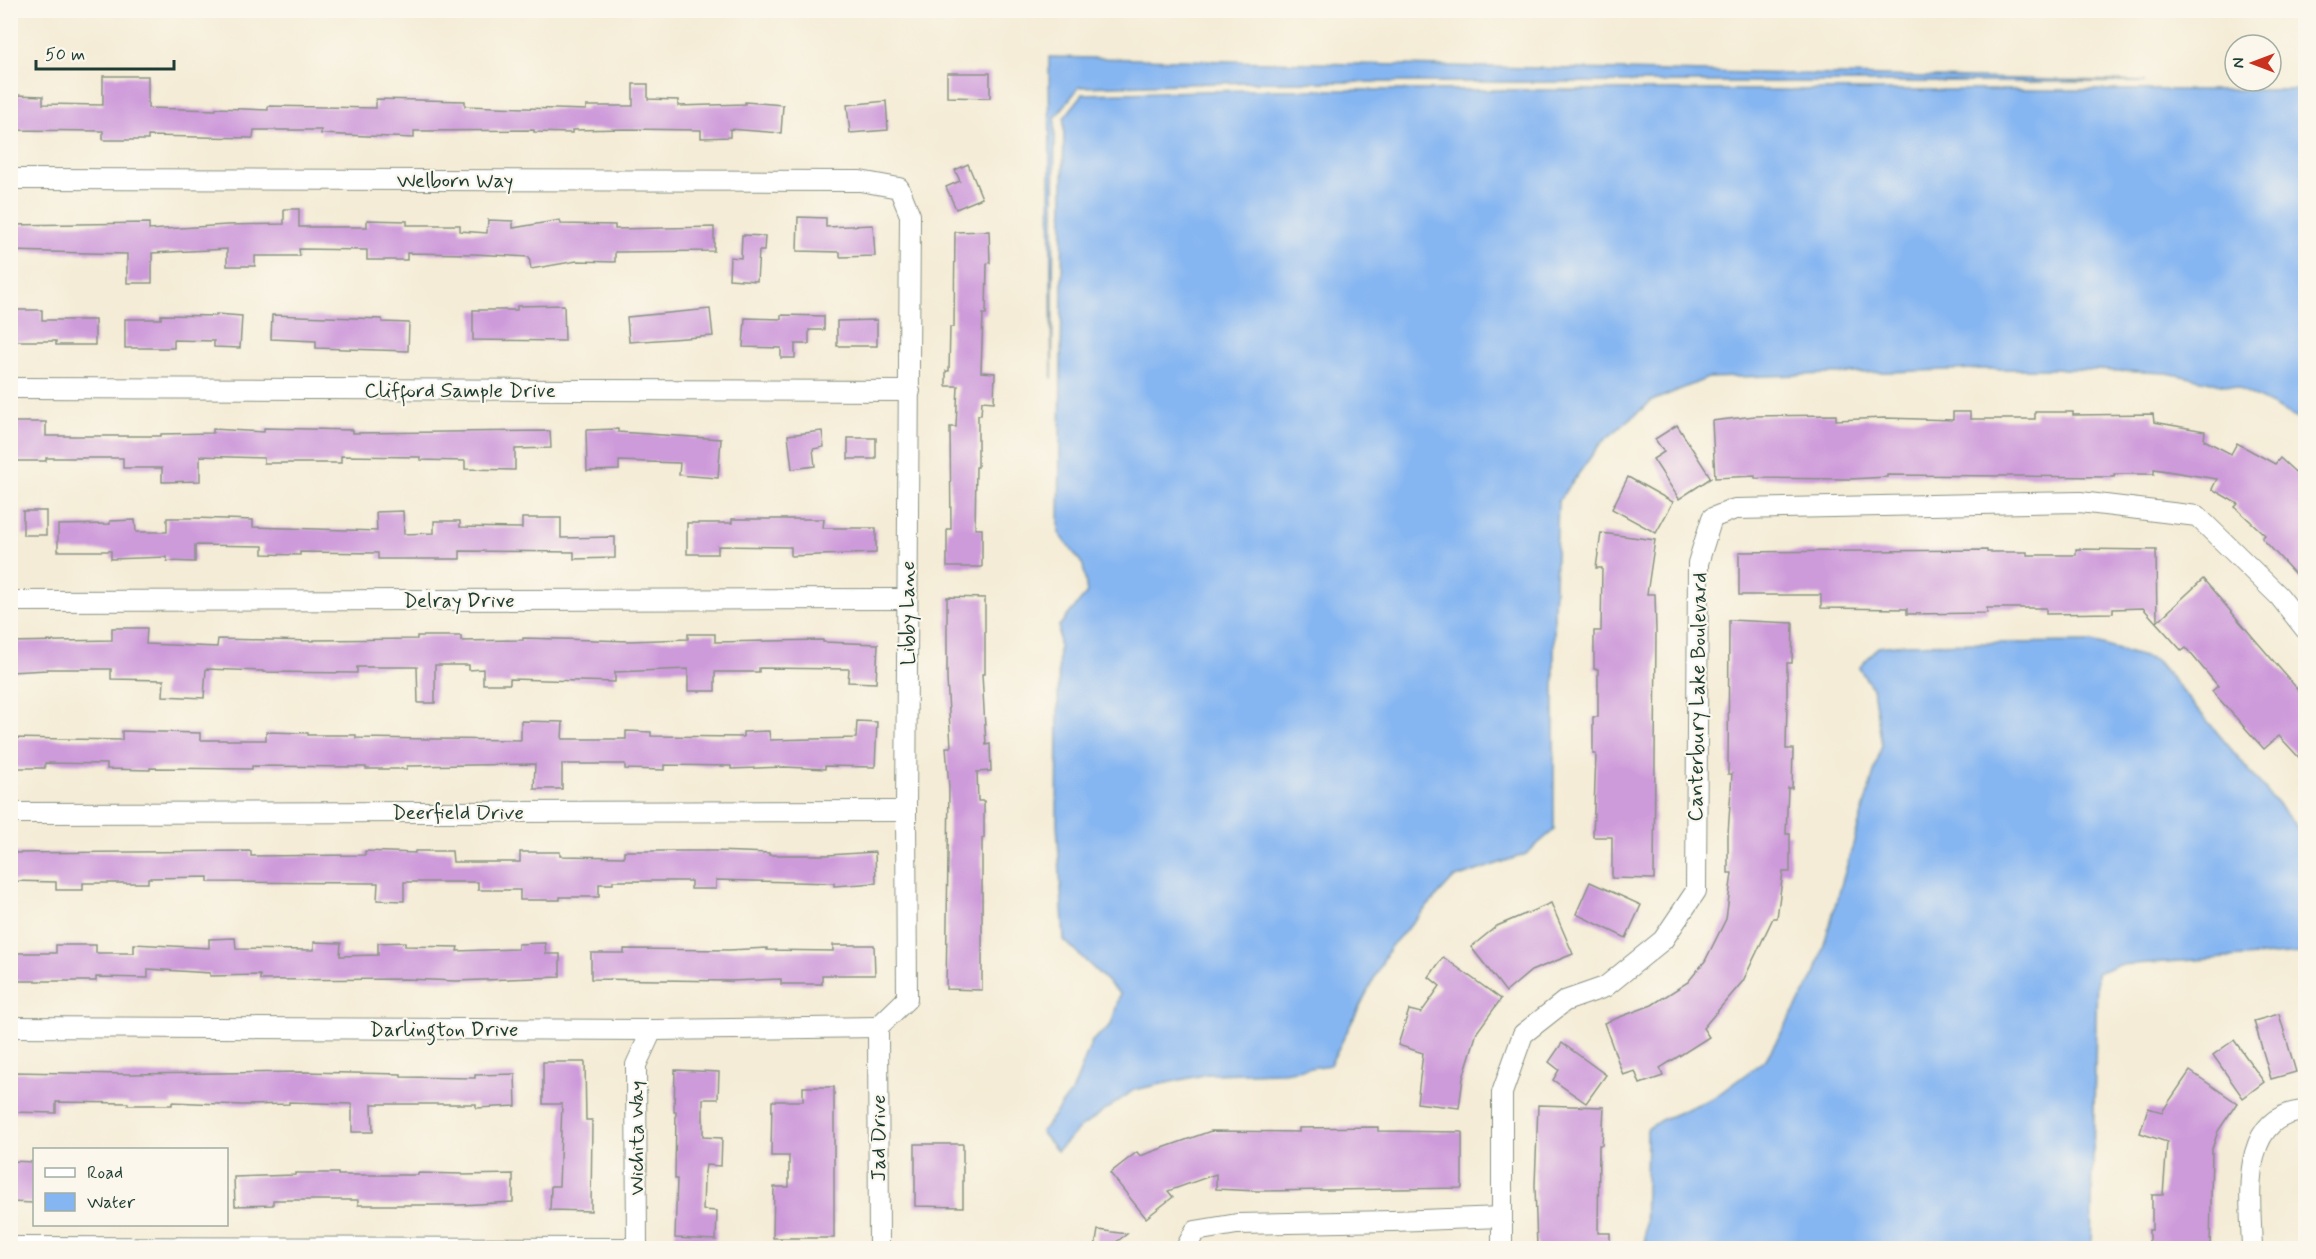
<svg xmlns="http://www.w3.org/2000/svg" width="2316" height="1259" font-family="Mynerve,sans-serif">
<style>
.water{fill:#86b6f1;stroke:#527a92;stroke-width:1.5}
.building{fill:#cd9ada}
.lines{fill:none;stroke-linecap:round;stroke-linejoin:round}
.minor-casing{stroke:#8a9485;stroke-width:22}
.minor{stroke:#fff;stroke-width:20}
.labels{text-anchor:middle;stroke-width:4.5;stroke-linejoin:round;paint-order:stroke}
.street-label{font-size:21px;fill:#1f3d34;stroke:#fbf7ec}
</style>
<rect width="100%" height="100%" fill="#fbf7ec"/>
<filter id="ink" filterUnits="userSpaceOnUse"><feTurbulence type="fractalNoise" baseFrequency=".0167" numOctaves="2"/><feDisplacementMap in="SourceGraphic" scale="12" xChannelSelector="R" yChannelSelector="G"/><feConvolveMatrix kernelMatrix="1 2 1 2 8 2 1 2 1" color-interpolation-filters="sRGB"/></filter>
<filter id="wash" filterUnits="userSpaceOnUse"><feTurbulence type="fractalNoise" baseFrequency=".008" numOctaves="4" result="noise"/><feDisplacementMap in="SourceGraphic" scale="24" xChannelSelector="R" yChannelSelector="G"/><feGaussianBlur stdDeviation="1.35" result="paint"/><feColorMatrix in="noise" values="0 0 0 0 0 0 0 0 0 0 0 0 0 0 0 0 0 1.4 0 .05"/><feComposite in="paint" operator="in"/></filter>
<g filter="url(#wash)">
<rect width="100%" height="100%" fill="#f4ecd6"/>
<g class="water">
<path d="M1049 57 2145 82H1250L1079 87 1055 118 1052 379Z"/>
<path d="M1250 90H2305V424L2302 420 2236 387 2167 373 2071 369H1976L1708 378 1652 401 1600 444 1558 502 1554 612V830L1526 854 1453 879 1390 947 1330 1065 1283 1072 1208 1074 1134 1090 1080 1128 1057 1151 1041 1132 1073 1090 1092 1041 1111 1025 1120 994 1064 940 1057 823 1059 626 1087 593 1083 565 1059 533 1064 118 1083 94Z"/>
<path d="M2092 642 2157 661 2305 837 2306 953 2118 965 2097 973 2091 1248H1645L1647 1129 1661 1120 1715 1097 1766 1059 1815 975 1882 745 1873 689 1859 668 1878 647 1904 644Z"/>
</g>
<g id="blocks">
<g class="building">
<path d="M947 73H990V98L947 97Z"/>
<path d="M103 76H148V108L216 110V108L268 110V106L376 108V99L465 101V106L586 110V106H633V84H648V99L678 100V106L745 104V102L783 105 781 133 730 129V137L701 138V130L626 129 572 130V133L534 132V130L414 131V138L321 134V130H254L253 138 148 136V140H103V131L10 130V107H16V95L43 96V104L103 105Z"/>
<path d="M886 101 888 130 850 133 847 105Z"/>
<path d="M968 164 982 198 956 209 946 187 960 181 955 170Z"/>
<path d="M284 209H299V227H367V220L407 221V225H460V231L487 233 488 220 513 221V228L560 220 561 224 615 225V229L714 227V251L615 252V262L577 261 531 269 529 257 473 254 407 253V260H367V250L299 249 300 256H255V266H227V249L152 253V283H127V254L10 251V225L149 223V230L227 225 284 224Z"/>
<path d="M798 217 826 218V227L873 225 875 256 840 257V252L797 251Z"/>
<path d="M989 231 990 263 987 264 986 314H983L981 372 995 373 994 402 982 401 981 415H978V467H976L975 529H982V567H947V529H951L950 427H956L958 386H946V371H949L950 327H954L955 232Z"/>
<path d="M742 235 765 236 764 251H759L757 281 729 279 730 257 741 258Z"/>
<path d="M564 305 565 341 473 340V310H517V306Z"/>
<path d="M710 309 713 336 629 342 627 317Z"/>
<path d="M10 310H42V320H95V345H56V341H10Z"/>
<path d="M216 314 242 316 240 348 214 347V341L174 340V348H125V319H161V315L216 316Z"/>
<path d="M272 315 382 319V322L409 323 408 351 316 348V341L271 339Z"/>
<path d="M781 315 824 316V330H809V344H795V358H781V348L743 347 745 318 781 319Z"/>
<path d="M877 320V346H837V321Z"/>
<path d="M1953 412H1970V419H2035V412H2073V415L2153 414 2154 422 2205 431 2204 440 2231 454 2237 443 2275 464 2280 458 2306 482V586L2262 538 2265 535 2235 507 2238 504 2212 489 2217 479 2154 469V474H2114V477L1887 475V477L1850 479 1755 478V476L1715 478 1712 421 1755 416 1836 415V420L1885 418 1953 420Z"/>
<path d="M10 422H46V436H161V434L213 433V429L264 432V428L353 430V433L550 431 551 448 515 449V470L465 469V461L420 460V457L341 456V463H264V458L200 456V481L162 482V468H123V458H46V461H10Z"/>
<path d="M1677 425 1711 478 1679 499 1653 459 1664 452 1655 439Z"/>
<path d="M618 429V432L721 439 718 478 679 475 680 463 619 461V470L587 471 586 430Z"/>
<path d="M822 431 824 447 813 449 815 466 792 469 788 435Z"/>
<rect x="848" y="438" width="28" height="21"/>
<path d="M1628 477 1673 502 1656 533 1612 509Z"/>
<rect x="23" y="511" width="23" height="24"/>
<path d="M403 511 404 534 434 533V521H460V527L522 528V518H561V538L615 537V558L574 559V552L460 551V559H378V553L300 552V555L263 554V546L195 545V562L167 561V557L111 559V551H58V525L110 524V521L135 520 136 532H167V518H195L253 520V527L377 531 376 512Z"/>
<path d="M732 519H824L823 528H876V553L791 556V547L718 546V554H687V523H732Z"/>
<path d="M1601 533 1655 540 1647 594H1655L1656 632 1654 879 1612 878V837H1593L1596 754H1593V717H1598V669H1594V631H1601L1602 568H1596Z"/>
<path d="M2076 549 2156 550 2157 622 2203 579 2306 699V765L2279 736 2264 749 2212 691 2218 686 2186 648 2182 651 2143 608 2113 609V613L2046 614V608H1987V613L1907 614V609L1821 608V595H1739V552L1987 550V552H2027V555H2076Z"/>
<path d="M947 597 985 598V674H982L986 745 990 744 991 771 977 772 978 801H984V838H982V990L946 989 949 788 946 747H951L947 679Z"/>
<path d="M1729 620 1793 623 1792 663H1787V702L1786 749H1793L1792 788H1788L1786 834H1790V872H1783L1777 918H1773L1743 981 1703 1028 1709 1037 1660 1068 1663 1076 1640 1084 1635 1071 1623 1075 1604 1023 1652 1005 1688 982 1705 961 1726 919 1732 873H1728V834L1732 774H1728Z"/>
<path d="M112 628H147L146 644 217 647 218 639 314 641V640L417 639V636H461V641L523 640V638L630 641 688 639V634H715V642L823 640V642L878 644 876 683 848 682 849 669 759 668V672H715V691H688V669L615 672V682L510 679V684H483V669L469 670V665H435V703H418L417 667H357V673L263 672V671L206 669 204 698 163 696 164 680 111 679V669H47V670L10 672V642L112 640Z"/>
<path d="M521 721 563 722 562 739H626V731L651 732V736L743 737V732L769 731 770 740 856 738 857 721 877 722 875 767 825 766V769L785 767 731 769V766L664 765V770L625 769V764H562V789H534L535 764 407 766V769H366V767L252 766V769L150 768V770L107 769V764L45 763V768H10V738L122 740V731L200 733V740H266V732L308 733V735H356V738L521 740Z"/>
<path d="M251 851V856L365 855V851L415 853V851H452L453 862H520V852H560V856L624 857V851H715L769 853V855H828L875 852 876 883 834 886V883L716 880V889H691V881H613V884H599V897H560V900H520V890H478V882H404V901L377 900 378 883 208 882V877L148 878V883H83V890H56V882L10 881V853Z"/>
<path d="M1590 882 1641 905 1626 938 1576 914Z"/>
<path d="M1551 903 1573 954 1531 971 1506 992 1471 947 1497 926Z"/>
<path d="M235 938 236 949 314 950V942L341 943 340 956 378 955V943L405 942V946L458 947 457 951 518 949V944L545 943 546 954H560V977L456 981 406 979 260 980V975L210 976V973L148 969V978L96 977V981H10V953H56V945H96V953H134V944L209 948V939Z"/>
<path d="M833 945H874L875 975H822V984H781V979L730 981 591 979V953H624V949L729 950 767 948V950L833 951Z"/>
<path d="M1443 957 1501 999 1477 1032 1463 1078 1459 1108 1417 1103 1423 1053 1398 1045 1409 1010 1421 1013 1440 986 1429 977Z"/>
<path d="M2279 1014 2296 1072 2271 1079 2254 1021Z"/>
<path d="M2234 1040 2264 1082 2243 1098 2213 1055Z"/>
<path d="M1562 1043 1606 1075 1586 1103 1553 1080 1559 1070 1549 1062Z"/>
<path d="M543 1062H585L586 1120H592L591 1211 550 1210 551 1186H559L562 1104H543Z"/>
<path d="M675 1070 719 1072 718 1099H703V1137L722 1138 721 1166 706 1165 704 1179 703 1210 717 1211 716 1240 675 1238 677 1179H675L676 1112H674Z"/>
<path d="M2190 1071 2237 1103 2218 1131 2212 1149 2210 1248H2149V1230H2152V1195H2163L2167 1142 2140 1133 2148 1108 2162 1112Z"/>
<path d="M12 1072 127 1074 303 1072 401 1074V1077L475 1078V1075L515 1074 516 1106 476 1108V1104H372L373 1132H352V1104L289 1102V1104L243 1105 172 1102V1105H128V1103L56 1102V1113L12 1112Z"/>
<path d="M803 1087H834V1238H773L774 1187H789V1156H771L772 1101H803Z"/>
<path d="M1538 1105 1604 1107 1602 1145H1599L1598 1233H1610V1248H1537L1535 1185Z"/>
<path d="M1378 1127V1131L1462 1132V1188L1257 1191 1216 1189V1174L1168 1191 1173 1197 1146 1218 1110 1173 1137 1152 1140 1156 1211 1131 1299 1132V1128Z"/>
<path d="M915 1144H963V1207L915 1206Z"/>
<path d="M10 1161 34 1162V1203L10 1202Z"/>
<path d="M295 1173H338V1175H418V1173L462 1174V1175L513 1174V1202L461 1205H358V1200H273V1205L235 1206 234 1177 295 1175Z"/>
<path d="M1098 1230 1127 1234 1108 1248H1095Z"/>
</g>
</g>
</g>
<g filter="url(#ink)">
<use href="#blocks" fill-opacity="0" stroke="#8a9485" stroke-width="1.5"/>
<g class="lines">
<defs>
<g id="minor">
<path d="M10 179 860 181 899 188 910 215 906 811 907 999 878 1027"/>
<path d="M10 388 910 391"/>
<path d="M10 601 907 599"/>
<path d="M10 813 906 811"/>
<path d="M10 1027 652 1030 878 1027"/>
<path d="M878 1027 879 1248"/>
<path d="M10 1247 627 1248"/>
<path d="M637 1248 636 1065 652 1030"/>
<path d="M1186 1248 1195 1231 1237 1224 1393 1221 1502 1217"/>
<path d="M1502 1248V1093L1523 1034 1565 1001 1605 987 1663 940 1696 891 1698 563 1712 518 1735 509 2080 502 2197 516 2279 596 2306 630"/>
<path d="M2252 1248C2251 1201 2237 1114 2306 1111"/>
</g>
</defs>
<use href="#minor" class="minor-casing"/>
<use href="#minor" class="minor"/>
</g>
</g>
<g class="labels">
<g class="street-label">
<text x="455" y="187">Welborn Way</text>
<text x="460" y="397">Clifford Sample Drive</text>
<text x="459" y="607">Delray Drive</text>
<text transform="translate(907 613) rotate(-90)" y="7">Libby Lane</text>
<text transform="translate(1697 697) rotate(-89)" y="7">Canterbury Lake Boulevard</text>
<text x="458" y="819">Deerfield Drive</text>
<text x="444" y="1036">Darlington Drive</text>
<text transform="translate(636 1138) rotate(-90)" y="7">Wichita Way</text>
<text transform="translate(878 1138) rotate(-90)" y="7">Jad Drive</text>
</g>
</g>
<rect width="2316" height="1259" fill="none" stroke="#fbf7ec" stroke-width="36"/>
<rect x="33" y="1148" width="195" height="78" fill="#fbf7ec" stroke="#a3ada2" stroke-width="1.5"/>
<rect x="45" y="1168" width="30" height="9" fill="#ffffff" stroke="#a3ada2" stroke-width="1.5"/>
<text x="87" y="1178" font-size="18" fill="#1f3d34">Road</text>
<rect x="45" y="1193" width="30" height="18" fill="#86b6f1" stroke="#a3ada2" stroke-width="1.5"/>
<text x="87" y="1208" font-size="18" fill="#1f3d34">Water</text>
<g transform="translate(2253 63) rotate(270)"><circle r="28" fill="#fbf7ec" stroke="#a3ada2" stroke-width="1.5"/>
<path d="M0-4.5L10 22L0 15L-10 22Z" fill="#c8321e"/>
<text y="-9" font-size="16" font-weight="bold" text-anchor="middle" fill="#1f3d34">N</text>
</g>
<path d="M36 60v9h138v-9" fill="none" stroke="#1f3d34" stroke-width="3"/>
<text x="45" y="60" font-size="18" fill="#1f3d34" stroke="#fbf7ec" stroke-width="4.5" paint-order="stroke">50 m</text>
</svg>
